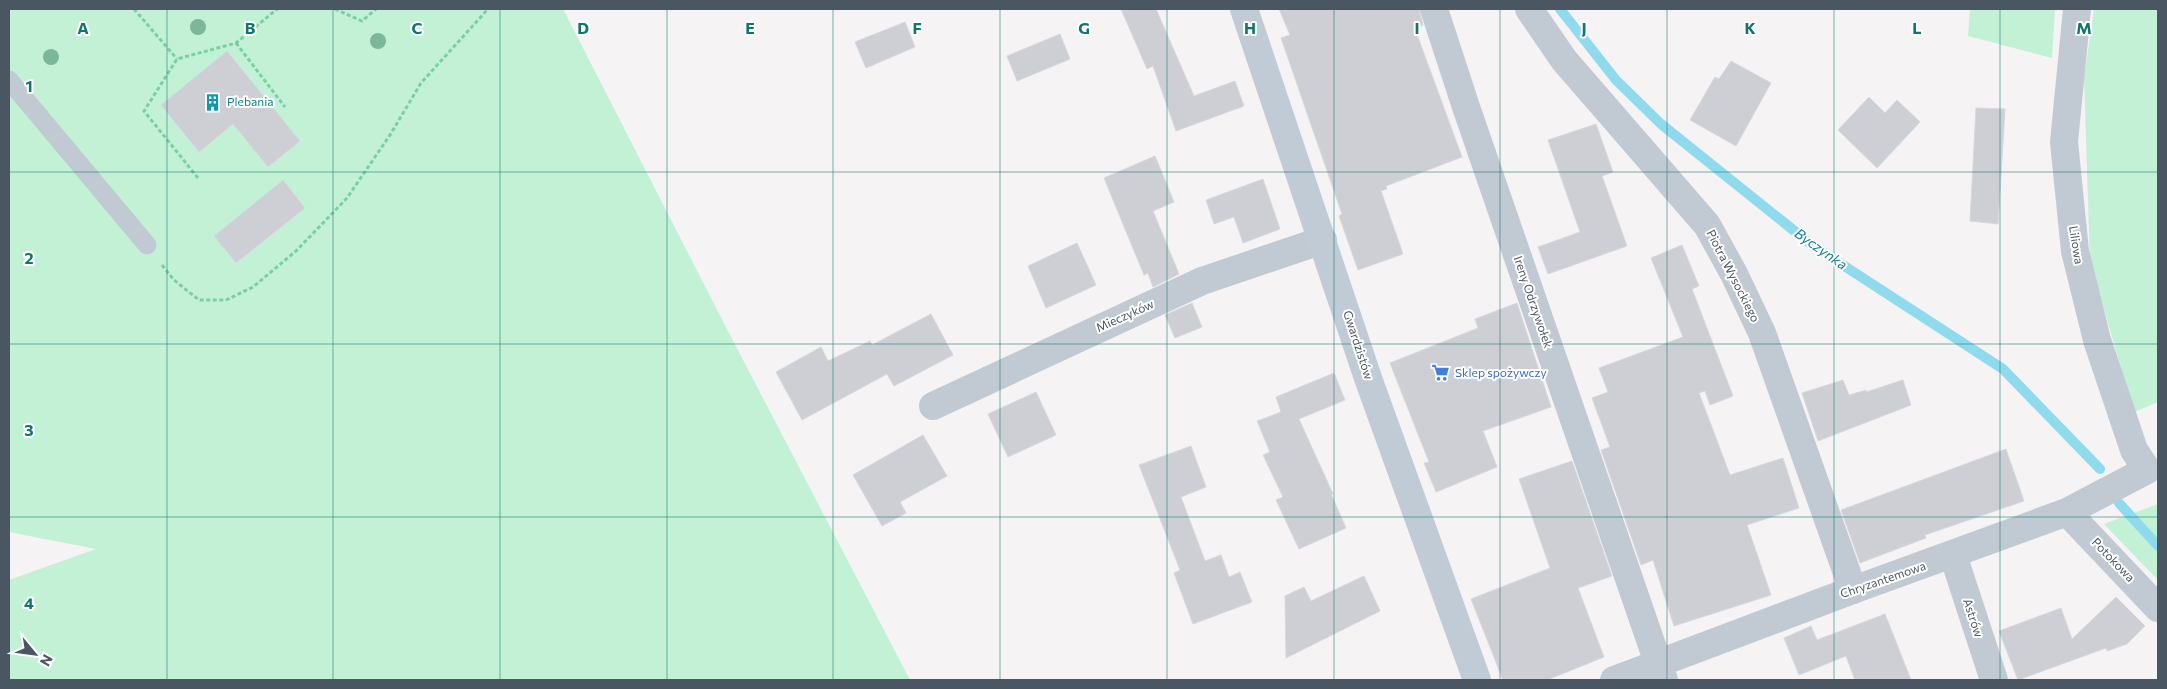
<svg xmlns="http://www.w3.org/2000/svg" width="2167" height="689" font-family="Commissioner,sans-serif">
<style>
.green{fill:#c3f1d5}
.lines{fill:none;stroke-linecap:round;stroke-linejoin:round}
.stream{stroke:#90daee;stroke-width:10}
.building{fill:#cdcfd5;stroke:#d7d9de}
.path{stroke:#7ad0a6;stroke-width:3;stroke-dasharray:4 2.5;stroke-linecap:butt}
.lane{stroke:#c1cad2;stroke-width:19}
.street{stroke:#c1cad2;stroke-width:28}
.secondary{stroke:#c1cbd6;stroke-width:28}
.tree{fill:#7bb799}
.grid{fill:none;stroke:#0f766e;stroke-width:1;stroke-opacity:0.55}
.labels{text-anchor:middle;stroke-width:4;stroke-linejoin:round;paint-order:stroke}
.culture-label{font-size:12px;fill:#0d838f;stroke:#fff;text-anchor:start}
.street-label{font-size:12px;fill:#4a5661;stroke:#fff}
.shop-label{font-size:12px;fill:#366cbe;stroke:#fff;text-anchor:start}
.water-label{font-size:14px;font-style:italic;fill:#0c7c9b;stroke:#fff}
.grid-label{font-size:16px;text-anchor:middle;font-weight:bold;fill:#0f766e;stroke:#fff;stroke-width:4;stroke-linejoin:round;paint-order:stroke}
</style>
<rect width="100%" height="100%" fill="#f5f3f3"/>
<g class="green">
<path d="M9 9H563L730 335 910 680H9V580L96 549 9 532Z"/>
<path d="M1970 9H2055L2052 58 1968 36Z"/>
<path d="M2094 9H2158V402L2134 412 2090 262 2084 78Z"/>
<path d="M2158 504V580L2104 524Z"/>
</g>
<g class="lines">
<g class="stream">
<path d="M1560 9 1616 80 1661 124 1812 245 2003 369 2100 469"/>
<path d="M2119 503 2158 546"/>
</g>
</g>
<g class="building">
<path d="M1121 9H1156L1194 96 1235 81 1244 106 1176 131 1153 66 1147 69Z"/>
<path d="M1279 9H1419L1423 25 1415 29 1462 157 1386 186 1387 189 1381 191 1403 254 1358 270 1339 216 1342 214 1281 38 1290 35Z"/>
<path d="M905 22 915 47 866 68 855 42Z"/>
<path d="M1060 34 1070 59 1017 81 1007 56Z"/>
<path d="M227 51 300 141 268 167 233 124 199 152 161 105Z"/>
<path d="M1731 61 1771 83 1736 146 1690 120 1715 77 1719 79Z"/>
<path d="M1869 97 1885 113 1897 100 1920 122 1877 168 1838 130Z"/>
<path d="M1976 108 2005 109 1998 224 1970 221Z"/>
<path d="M1596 124 1613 172 1602 176 1627 246 1548 274 1538 247 1580 232 1548 140Z"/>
<path d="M1155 156 1174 202 1153 211 1179 274 1153 287 1148 273 1144 275 1104 178Z"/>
<path d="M1263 179 1280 229 1243 243 1234 217 1214 224 1206 200Z"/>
<path d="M283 180 305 208 236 263 214 236Z"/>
<path d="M1077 243 1096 285 1046 308 1028 266Z"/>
<path d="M1682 245 1699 286 1692 289 1733 396 1710 405 1705 391 1699 393 1730 475 1783 458 1799 508 1747 525 1771 595 1674 626 1653 560 1641 565 1601 450 1610 447 1592 398 1608 392 1599 368 1683 337 1651 258Z"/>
<path d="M1192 303 1202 327 1175 338 1165 315Z"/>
<path d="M1517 303 1551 407 1483 431 1497 467 1436 492 1424 463 1429 462 1390 363 1478 328 1475 319Z"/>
<path d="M931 314 953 355 894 386 887 374 802 420 776 372 821 347 828 361 870 341 872 345Z"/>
<path d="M1334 373 1345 400 1299 419 1333 494H1331L1346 528 1299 549 1276 500 1283 497 1263 455 1270 452 1257 421 1281 412 1276 397Z"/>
<path d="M1843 380 1849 395 1866 390V392L1903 380 1911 405 1818 441 1802 393Z"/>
<path d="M1036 392 1056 435 1008 457 988 414Z"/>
<path d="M923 435 947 476 900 502 906 513 882 526 853 475Z"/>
<path d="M1191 446 1206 487 1181 497 1205 561 1221 555 1229 577 1240 572 1252 602 1193 624 1174 573 1180 570 1139 465Z"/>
<path d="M2006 449 2024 501 1925 535 1926 538 1860 563 1841 510Z"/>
<path d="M1572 461 1612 576 1578 588 1604 657 1547 680H1503L1471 599 1550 568 1519 479Z"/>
<path d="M1364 576 1380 611 1286 658 1285 596 1304 587 1311 601Z"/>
<path d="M2116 597 2145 626 2127 644 2107 651 2106 648 2018 680 1999 631 2061 608 2072 639Z"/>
<path d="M1885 614 1911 680H1855L1846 656 1799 675 1784 638 1811 626 1817 640Z"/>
</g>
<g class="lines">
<g class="path">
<path d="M134 9 177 59"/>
<path d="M335 9 362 21 376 9"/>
<path d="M236 43 285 107"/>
<path d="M198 178 144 111 177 59 236 43 277 9"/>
<path d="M162 265 174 280 199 300H226L253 287 296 251 347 198 390 135 421 83 488 9"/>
</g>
<path class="lane" d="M9 80 147 245"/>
<g class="street">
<path d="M1434 9 1466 107 1664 680"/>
<path d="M1529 9 1564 60 1707 225 1734 274 1762 333 1853 590"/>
<path d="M933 406 1202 281 1323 240"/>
<path d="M2067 512 2158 608"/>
<path d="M1953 555 1994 680"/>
<path d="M1614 680 1853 590 2067 512 2147 470 2134 450 2097 340 2075 251 2064 142 2077 9"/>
</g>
<path class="secondary" d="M1244 9 1369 381 1477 680"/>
</g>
<g class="tree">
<circle cx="198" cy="27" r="8"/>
<circle cx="378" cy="41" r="8"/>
<circle cx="51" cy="57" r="8"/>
</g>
<path class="grid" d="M167 9V680M333 9V680M500 9V680M667 9V680M833 9V680M1000 9V680M1167 9V680M1334 9V680M1500 9V680M1667 9V680M1834 9V680M2000 9V680M9 172H2158M9 344H2158M9 517H2158"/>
<defs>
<symbol id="building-bare" viewBox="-9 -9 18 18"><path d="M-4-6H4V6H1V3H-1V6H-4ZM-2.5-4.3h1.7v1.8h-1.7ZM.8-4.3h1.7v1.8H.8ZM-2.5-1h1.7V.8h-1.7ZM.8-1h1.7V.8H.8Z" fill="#0f9aa8" stroke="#fff" stroke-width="2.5" paint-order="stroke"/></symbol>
<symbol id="supermarket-bare" viewBox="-9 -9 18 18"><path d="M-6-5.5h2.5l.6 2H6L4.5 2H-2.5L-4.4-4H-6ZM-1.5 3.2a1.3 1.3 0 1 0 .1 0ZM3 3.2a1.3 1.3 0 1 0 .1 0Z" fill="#3f7fe0" stroke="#fff" stroke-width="2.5" paint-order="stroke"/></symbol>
</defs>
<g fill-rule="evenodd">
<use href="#building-bare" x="200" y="90" width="25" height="25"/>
<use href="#supermarket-bare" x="1428" y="360" width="25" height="25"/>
</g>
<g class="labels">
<g class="culture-label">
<text x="227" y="106">Plebania</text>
</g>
<g class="street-label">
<text transform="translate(2076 245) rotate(81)" y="4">Liliowa</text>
<text transform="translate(1733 276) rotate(63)" y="4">Piotra Wysockiego</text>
<text transform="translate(1533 302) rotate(71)" y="4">Ireny Odrzywołek</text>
<text transform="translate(1125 316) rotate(-24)" y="4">Mieczyków</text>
<text transform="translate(1358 345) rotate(72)" y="4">Gwardzistów</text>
<text transform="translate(2113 560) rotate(46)" y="4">Potokowa</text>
<text transform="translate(1883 580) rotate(-19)" y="4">Chryzantemowa</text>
<text transform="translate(1973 618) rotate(72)" y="4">Astrów</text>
</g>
<g class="shop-label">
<text x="1455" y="377">Sklep spożywczy</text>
</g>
<g class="water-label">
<text transform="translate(1821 249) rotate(35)" y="5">Byczynka</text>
</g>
</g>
<g class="grid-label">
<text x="83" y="34">A</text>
<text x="250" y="34">B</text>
<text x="417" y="34">C</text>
<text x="583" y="34">D</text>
<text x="750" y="34">E</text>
<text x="917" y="34">F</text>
<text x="1084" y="34">G</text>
<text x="1250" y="34">H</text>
<text x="1417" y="34">I</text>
<text x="1584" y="34">J</text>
<text x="1750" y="34">K</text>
<text x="1917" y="34">L</text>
<text x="2084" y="34">M</text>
<text x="29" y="92">1</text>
<text x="29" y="264">2</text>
<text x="29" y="436">3</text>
<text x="29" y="609">4</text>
</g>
<rect width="2167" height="689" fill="none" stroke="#4a5661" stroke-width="20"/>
<g transform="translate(35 654) rotate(119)" stroke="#ffffff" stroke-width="4" paint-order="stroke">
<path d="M0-4L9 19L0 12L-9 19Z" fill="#4a5661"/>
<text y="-8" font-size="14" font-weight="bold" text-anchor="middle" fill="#4a5661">N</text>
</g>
</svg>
